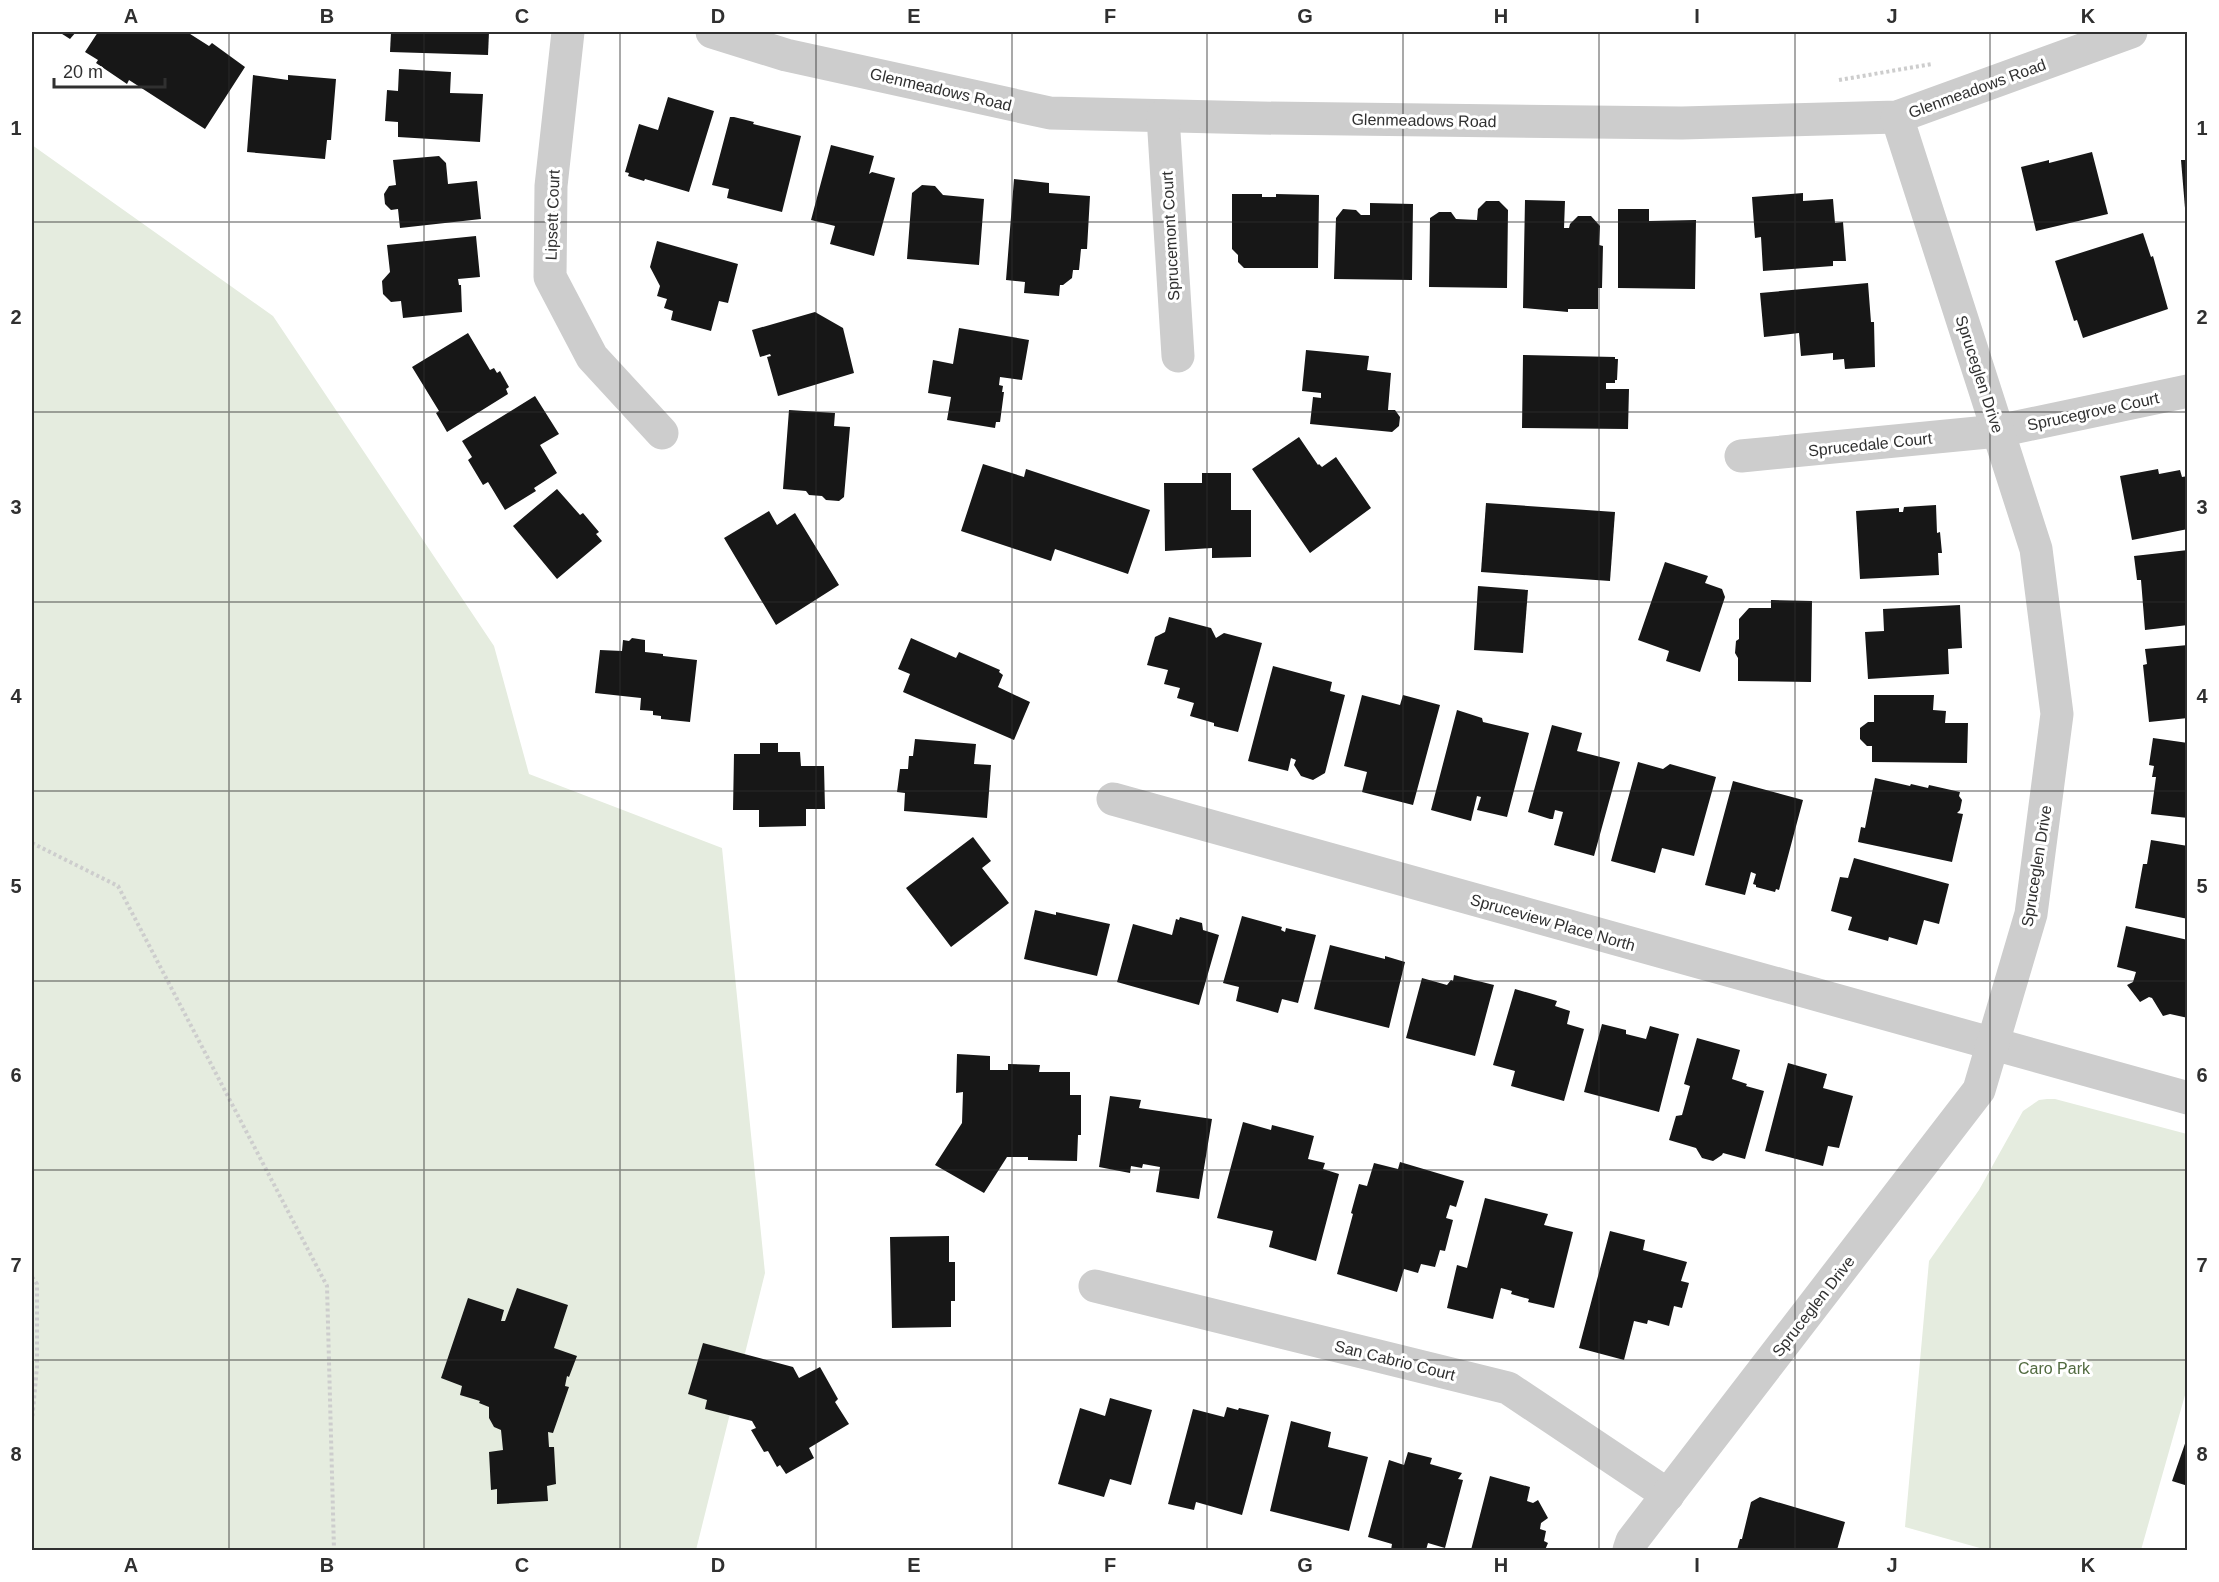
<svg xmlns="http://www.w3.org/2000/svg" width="2219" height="1582" font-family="Helvetica,sans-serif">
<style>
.green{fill:#e5ecdf}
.building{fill:#171717}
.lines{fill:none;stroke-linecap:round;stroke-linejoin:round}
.path{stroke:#cdcdcd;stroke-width:4;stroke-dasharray:3 3;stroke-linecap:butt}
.minor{stroke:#cdcdcd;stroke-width:33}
.grid{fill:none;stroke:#303030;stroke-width:1.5;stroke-opacity:0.55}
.labels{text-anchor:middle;stroke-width:6;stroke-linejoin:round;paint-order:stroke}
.street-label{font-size:16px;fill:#303030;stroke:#fff}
.park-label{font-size:16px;fill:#516a3f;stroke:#fff}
.neatline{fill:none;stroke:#303030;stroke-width:2}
.grid-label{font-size:20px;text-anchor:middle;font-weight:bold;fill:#303030}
</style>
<rect width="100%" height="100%" fill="#fff"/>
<g class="green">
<path d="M32 145 273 316 494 646 529 774 722 848 765 1273 696 1550H32Z"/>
<path d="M2047 1099H2055L2187 1134V1388L2141 1550H1987L1905 1527 1929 1261 1979 1190 2023 1111 2039 1100Z"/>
</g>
<g class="building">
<path d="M59 32H76L70 39Z"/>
<path d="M98 32H187L209 46 212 43 245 67 205 129 129 80 127 84 96 63 98 60 85 52Z"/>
<path d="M391 32H489L488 55 390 52Z"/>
<path d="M399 69 451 72 450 93 483 94 480 142 398 137V122L385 121 387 90 398 91Z"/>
<path d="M253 75 288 80V75L336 79 331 140H327L325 159 247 152Z"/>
<path d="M668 97 714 111 689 192 645 179 644 181 628 176 629 173 625 172 639 124 658 130Z"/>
<path d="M730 117H734L754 122 753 124 801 136 782 212 727 198 729 189 712 185Z"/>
<path d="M831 145 874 156 869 174 872 172 895 178 874 256 830 244 835 226 811 220Z"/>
<path d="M2092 152 2108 214 2036 231 2021 167 2049 160V163Z"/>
<path d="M439 156 446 163 448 184 477 181 481 219 400 228 398 209 391 210 385 204 384 194 389 186 396 185 393 160Z"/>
<path d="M2181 160H2188V220H2186Z"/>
<path d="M1014 179 1049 183V193L1090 196 1087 249H1081L1079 270H1073L1072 278 1063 285H1060L1059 296 1024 293 1025 282 1006 280Z"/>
<path d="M922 185 935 186 943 195 984 199 979 265 907 259 912 193Z"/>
<path d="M1803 193V201L1833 199 1835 223 1843 222 1846 261H1833V266L1763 271 1761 237 1755 238 1752 197Z"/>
<path d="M1232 194H1262V197H1276V194L1319 195 1318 268H1244L1238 262V255L1232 249Z"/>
<path d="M1525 200 1565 201 1564 228H1569L1570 224 1578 216H1591L1600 226 1599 245 1603 246 1602 288H1598V309H1568V312L1523 308Z"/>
<path d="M1486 201H1499L1508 210 1507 288 1429 287 1430 218 1439 212H1451L1456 219 1477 220 1478 209Z"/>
<path d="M1370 203 1413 204 1412 280 1334 279 1336 218 1343 209 1356 210 1361 215H1370Z"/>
<path d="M1618 209H1649V221L1696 220 1695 289 1618 288Z"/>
<path d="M2143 233 2151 257 2153 256 2168 309 2083 338 2077 320 2074 321 2055 261Z"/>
<path d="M476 236 480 277 458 279 459 285H461L462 312 403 318 401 301 391 302 383 294 382 281 390 272 387 245Z"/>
<path d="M657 241 738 264 728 303 719 301 711 331 671 320 673 311 664 308 667 299 657 296 660 286 650 267Z"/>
<path d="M1868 283 1871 322H1874L1875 367 1845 369 1844 359 1833 360V353L1801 356 1799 333 1764 337 1760 293Z"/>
<path d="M815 312 843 328 854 373 778 396 767 357 771 356 770 354 760 357 752 330Z"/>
<path d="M959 328 1029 340 1022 380 1000 377 999 385 1003 386 1002 392H1004L1000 422H996L995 428 947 420 951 397 928 393 933 360 953 364Z"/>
<path d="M468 333 490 370 494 368 497 373 500 371 509 387 506 389 508 394 447 432 436 413 439 411 412 367Z"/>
<path d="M1306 350 1369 356 1367 370 1391 373 1388 410H1395L1400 417 1399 426 1392 432 1310 424 1313 397 1321 398V393L1302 391Z"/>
<path d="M1523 355 1615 357V359H1618L1617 380H1615V383H1606V389H1629L1628 429 1522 428Z"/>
<path d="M535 396 559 434 540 445 557 473 534 488 536 491 505 510 488 482 483 485 468 460 472 457 462 441Z"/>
<path d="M789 410 835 413 834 426 850 427 844 497 839 501 826 500 822 496 809 495 806 491 783 489Z"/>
<path d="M1299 437 1318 465 1319 464 1322 467 1336 457 1371 508 1310 553 1252 469Z"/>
<path d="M983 464 1024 477 1026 469 1150 510 1128 574 1055 549 1051 561 961 531Z"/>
<path d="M2158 469 2159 474 2180 470 2182 477 2188 476V529L2132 540 2120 476Z"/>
<path d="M1202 473H1231V510H1251V557L1212 558V548L1165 551 1164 483H1202Z"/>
<path d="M557 489 580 515 583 513 599 532 596 534 602 541 557 579 513 526Z"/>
<path d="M1486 503 1615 512 1610 581 1481 572Z"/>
<path d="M1936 505 1937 533 1940 532 1942 553H1938L1939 575 1860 579 1856 511 1899 508V512H1903L1904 507Z"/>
<path d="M769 511 777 525 795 513 839 585 776 625 724 538Z"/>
<path d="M2188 550V625L2145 630 2141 580H2137L2134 556Z"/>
<path d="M1665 562 1708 576 1705 583 1722 589 1725 597 1700 672 1666 661 1669 651 1638 640Z"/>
<path d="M1478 586 1528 590 1523 653 1474 650Z"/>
<path d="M1771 600 1812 601 1811 682 1738 681V658L1735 653 1736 641 1739 639V619L1749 608H1771Z"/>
<path d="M1960 605 1962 648 1948 649 1949 674 1868 679 1865 632 1884 631 1883 609Z"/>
<path d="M1169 617 1211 628 1216 638 1224 633 1262 643 1238 732 1214 726V723L1190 716 1194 703 1177 698 1180 688 1164 684 1168 670 1147 665 1155 637 1165 632Z"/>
<path d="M632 638 645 640V652L663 654V656L697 660 690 722 661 719V716L653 715V711L640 710 641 698 595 693 600 650 622 651 623 640 629 641Z"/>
<path d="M911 638 956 658 959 652 1000 670 999 672 1003 675 998 687 1030 702 1014 740 903 692 910 674 898 669Z"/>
<path d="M2188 645V718L2149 722 2143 665 2147 664 2145 649Z"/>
<path d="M1273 666 1332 682 1330 691 1345 695 1325 773 1313 780 1301 776 1294 765 1296 760 1291 758 1288 771 1248 761Z"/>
<path d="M1362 695 1400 705 1403 695 1440 705 1413 805 1362 792 1367 772 1344 766Z"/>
<path d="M1874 695H1934L1933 710 1946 711 1945 723H1968L1967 763 1872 762V746H1867L1860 739V728L1868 722H1874Z"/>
<path d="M1457 710 1482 718 1483 722 1529 733 1507 817 1477 810 1481 797 1477 796 1471 821 1431 810Z"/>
<path d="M1552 725 1582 733 1577 751 1620 762 1594 856 1554 845 1563 812 1555 810 1553 819H1550L1528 812Z"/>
<path d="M2153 738 2188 743V818L2151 814 2156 777H2152L2154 766 2149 765Z"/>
<path d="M915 739 976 744 974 764 991 765 987 818 904 811 905 793 897 792 900 769H908L909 756H913Z"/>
<path d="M760 743H778V752H800L801 766H824L825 809H806V826L759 827V810H733L734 754H760Z"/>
<path d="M1638 762 1663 769 1670 764 1716 777 1694 856 1662 848 1655 873 1611 861Z"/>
<path d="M1875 778 1910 786 1911 784 1928 788 1929 785 1960 792 1959 796 1962 800 1960 810 1957 813 1963 814 1952 862 1858 842 1861 827 1865 828Z"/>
<path d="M1733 781 1803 800 1779 890 1776 889 1775 892 1756 887V885L1753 884 1756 874 1751 872 1745 895 1705 885Z"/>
<path d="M973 837 991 861 982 868 1009 903 951 947 906 888Z"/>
<path d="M2151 840 2188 846V919L2135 908 2143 864H2147Z"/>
<path d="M1854 858 1949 884 1939 924 1924 920 1917 945 1889 937 1888 941 1848 930 1852 917 1831 911 1840 877 1848 878Z"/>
<path d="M1035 910 1056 915V912L1110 924 1097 976 1024 959Z"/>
<path d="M1242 916 1282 927 1281 930 1285 932 1286 928 1316 935 1298 1003 1282 999 1278 1013 1236 1001 1239 987 1223 983Z"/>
<path d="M1180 917 1202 923 1203 930 1219 935 1199 1005 1117 982 1133 924 1172 935 1176 919 1179 920Z"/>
<path d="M2126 926 2188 940V1018L2170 1014 2163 1016 2152 998 2149 997 2140 1002 2127 985 2133 982 2136 972 2117 967Z"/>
<path d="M1330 945 1385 959V956L1405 962 1389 1028 1314 1009Z"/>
<path d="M1454 975 1494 985 1475 1056 1406 1038 1422 978 1447 985 1451 980 1453 981Z"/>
<path d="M1515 989 1557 1001 1555 1006 1570 1011 1567 1024 1584 1029 1564 1101 1511 1086 1515 1071 1493 1065Z"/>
<path d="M1602 1024 1626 1030V1034L1646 1039 1650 1026 1679 1034 1659 1112 1584 1092Z"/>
<path d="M1697 1038 1740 1050 1732 1079 1747 1084 1746 1086 1764 1091 1745 1159 1723 1153 1722 1155 1713 1161 1702 1158 1696 1148 1669 1140 1676 1116 1682 1115 1690 1086 1684 1084Z"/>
<path d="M957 1054 990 1056V1070H1008V1064L1040 1065 1039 1072H1070V1095H1081V1135H1078L1077 1161 1028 1160V1157H1007L984 1193 935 1165 962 1123 963 1092 956 1093Z"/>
<path d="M1788 1063 1827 1074 1823 1088 1853 1096 1839 1148 1828 1146 1823 1166 1765 1151Z"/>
<path d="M1110 1096 1141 1100 1139 1108 1212 1119 1199 1199 1156 1192 1160 1167 1143 1164 1142 1168 1131 1166 1130 1173 1099 1167Z"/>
<path d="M1243 1122 1271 1130 1272 1125 1314 1136 1308 1159 1325 1163 1323 1169 1339 1174 1316 1261 1269 1247 1273 1231 1217 1218Z"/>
<path d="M1400 1162 1464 1181 1456 1207 1450 1205 1446 1218 1453 1220 1445 1251 1440 1250 1435 1267 1421 1264 1418 1273 1404 1269 1397 1292 1337 1274 1353 1214 1351 1213 1359 1184 1367 1186 1374 1163 1398 1169Z"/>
<path d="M1485 1198 1548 1214 1544 1225 1573 1232 1554 1308 1528 1302 1529 1299 1511 1294 1512 1291 1501 1288 1493 1319 1447 1308 1457 1265 1467 1268Z"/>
<path d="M1610 1231 1645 1240 1643 1250 1687 1262 1681 1281 1689 1283 1682 1308 1674 1306 1669 1326 1648 1320 1647 1324 1634 1321 1624 1360 1579 1348Z"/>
<path d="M949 1236V1262H955V1301H951V1327L892 1328 890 1237Z"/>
<path d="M517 1288 568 1305 554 1348 577 1356 569 1377 567 1376 565 1386 569 1387 553 1433 548 1432 549 1447H554L556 1484 547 1486 548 1501 497 1504V1489L491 1490 489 1452 503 1450 501 1430 494 1427 489 1418V1407L479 1403 480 1401 460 1395 462 1386 441 1378 468 1298 504 1310 501 1321H505Z"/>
<path d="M703 1343 793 1367 799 1378 820 1367 838 1399 835 1402 849 1424 809 1448 814 1458 786 1474 780 1465 777 1467 768 1451 764 1452 751 1430 756 1428 752 1421 705 1409 707 1400 688 1394Z"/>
<path d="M1110 1398 1152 1410 1131 1485 1110 1479 1104 1497 1058 1484 1080 1408 1105 1416Z"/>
<path d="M1227 1407 1238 1410 1239 1408 1269 1415 1242 1515 1196 1502 1194 1510 1168 1504 1193 1409 1224 1417Z"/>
<path d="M1291 1421 1331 1432 1328 1447 1368 1457 1349 1531 1270 1511Z"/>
<path d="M2188 1435V1486L2172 1481Z"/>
<path d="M1408 1452 1432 1458 1430 1464 1462 1473 1458 1479 1463 1480 1445 1548 1428 1543 1426 1550H1391L1392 1544 1368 1537 1389 1460 1404 1465Z"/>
<path d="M1490 1476 1530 1487 1527 1501 1533 1503 1538 1500 1548 1518 1541 1523 1540 1529 1546 1531 1544 1541 1548 1543 1545 1550H1471Z"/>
<path d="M1760 1497 1845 1522 1837 1550H1737L1740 1539H1742L1751 1502Z"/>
</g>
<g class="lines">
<g class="path">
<path d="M1839 80 1932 64"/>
<path d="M32 843 118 886 327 1286 334 1550"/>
<path d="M32 1277 37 1284V1367L32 1421"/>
</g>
<g class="minor">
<path d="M568 32 551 186 550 277 592 357 662 433"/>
<path d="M712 32 786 55 1050 113 1260 118 1682 123 1897 117 2131 32"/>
<path d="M1163 116 1178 356"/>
<path d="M1741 456 1998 431 2188 391"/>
<path d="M1113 799 2188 1098"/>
<path d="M1095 1286 1508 1388 1668 1495"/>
<path d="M1629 1550 1632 1541 1979 1090 2031 914 2057 714 2036 549 1897 117"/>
</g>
</g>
<path class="grid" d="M229 32V1550M424 32V1550M620 32V1550M816 32V1550M1012 32V1550M1207 32V1550M1403 32V1550M1599 32V1550M1795 32V1550M1990 32V1550M32 222H2188M32 412H2188M32 602H2188M32 791H2188M32 981H2188M32 1170H2188M32 1360H2188"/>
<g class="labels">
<g class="street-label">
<text transform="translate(1977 88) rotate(-20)" y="6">Glenmeadows Road</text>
<text transform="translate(941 89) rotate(13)" y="6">Glenmeadows Road</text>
<text transform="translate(1424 120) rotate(1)" y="6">Glenmeadows Road</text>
<text transform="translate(552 215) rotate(-88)" y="6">Lipsett Court</text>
<text transform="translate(1170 236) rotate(-93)" y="6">Sprucemont Court</text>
<text transform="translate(1980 374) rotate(72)" y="6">Spruceglen Drive</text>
<text transform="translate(2093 411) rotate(-12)" y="6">Sprucegrove Court</text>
<text transform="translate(1870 444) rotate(-6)" y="6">Sprucedale Court</text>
<text transform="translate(2036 866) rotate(-81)" y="6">Spruceglen Drive</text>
<text transform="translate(1553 922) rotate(16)" y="6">Spruceview Place North</text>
<text transform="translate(1813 1306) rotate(-52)" y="6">Spruceglen Drive</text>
<text transform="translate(1395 1360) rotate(14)" y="6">San Cabrio Court</text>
</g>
<g class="park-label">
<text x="2054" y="1374">Caro Park</text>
</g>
</g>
<rect width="2219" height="1582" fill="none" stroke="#ffffff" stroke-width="66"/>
<path d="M54 78v9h111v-9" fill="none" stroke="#303030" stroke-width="3"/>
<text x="63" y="78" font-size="18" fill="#303030" stroke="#ffffff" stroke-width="4.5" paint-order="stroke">20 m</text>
<rect x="33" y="33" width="2153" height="1516" class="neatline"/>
<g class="grid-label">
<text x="131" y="23">A</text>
<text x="327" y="23">B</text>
<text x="522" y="23">C</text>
<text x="718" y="23">D</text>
<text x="914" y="23">E</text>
<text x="1110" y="23">F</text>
<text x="1305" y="23">G</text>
<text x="1501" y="23">H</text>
<text x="1697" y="23">I</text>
<text x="1892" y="23">J</text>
<text x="2088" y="23">K</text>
<text x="16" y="135">1</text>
<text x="2202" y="135">1</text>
<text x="16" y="324">2</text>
<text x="2202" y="324">2</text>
<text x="16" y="514">3</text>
<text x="2202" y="514">3</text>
<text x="16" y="703">4</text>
<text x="2202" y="703">4</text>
<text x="16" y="893">5</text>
<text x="2202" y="893">5</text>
<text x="16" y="1082">6</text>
<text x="2202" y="1082">6</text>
<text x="16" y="1272">7</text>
<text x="2202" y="1272">7</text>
<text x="16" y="1461">8</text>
<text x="2202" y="1461">8</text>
<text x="131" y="1572">A</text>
<text x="327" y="1572">B</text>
<text x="522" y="1572">C</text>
<text x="718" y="1572">D</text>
<text x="914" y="1572">E</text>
<text x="1110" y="1572">F</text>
<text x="1305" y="1572">G</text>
<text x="1501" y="1572">H</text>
<text x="1697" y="1572">I</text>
<text x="1892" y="1572">J</text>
<text x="2088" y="1572">K</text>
</g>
</svg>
